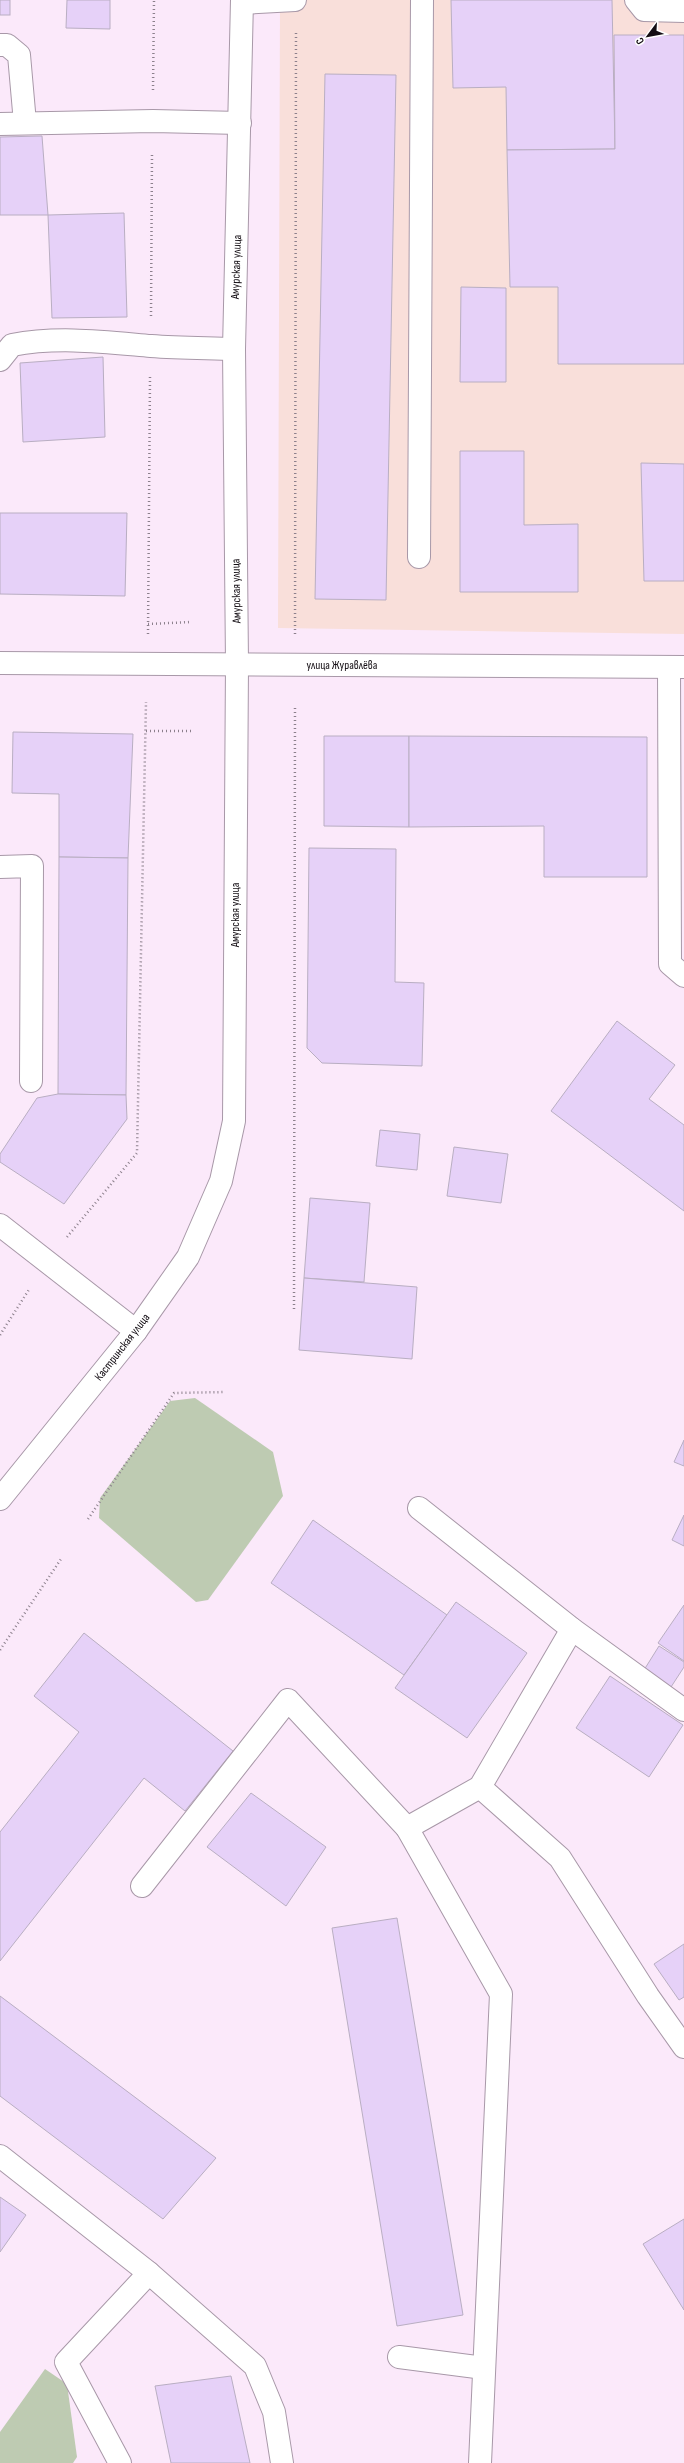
<svg xmlns="http://www.w3.org/2000/svg" width="684" height="2463" font-family="'Sofia Sans Condensed',sans-serif">
<style>
.commercial{fill:#f9dfda}
.green{fill:#becbb2}
.building{fill:#e6d1f8;stroke:#b9aec2}
.lines{fill:none;stroke-linecap:round;stroke-linejoin:round}
.minor-casing{stroke:#a898a8;stroke-width:24}
.major-casing{stroke:#a898a8;stroke-width:24}
.path{stroke:#8c808c;stroke-width:2.5;stroke-dasharray:1 3;stroke-linecap:butt}
.minor{stroke:#fff;stroke-width:22}
.major{stroke:#fff;stroke-width:22}
.labels{text-anchor:middle;stroke-width:3;stroke-linejoin:round;paint-order:stroke}
.street-label{font-size:12px;fill:#130d13;stroke:#fff}
</style>
<rect width="100%" height="100%" fill="#fbe9fa"/>
<path class="commercial" d="M280 0H684V634L278 628Z"/>
<g class="green">
<path d="M195 1398 273 1452 283 1496 208 1600 196 1602 99 1518 100 1498 170 1401Z"/>
<path d="M45 2369 67 2384 77 2457 73 2463H0V2432Z"/>
</g>
<g class="building">
<rect x="0" y="0" width="10" height="15"/>
<path d="M67 0H110V29L66 28Z"/>
<path d="M451 0H612L615 149 507 150 506 87 453 88Z"/>
<path d="M614 35H684V364H558V287H510L507 150 615 149Z"/>
<path d="M325 74 396 75 386 600 315 599Z"/>
<path d="M42 136 48 215H0V137Z"/>
<path d="M124 213 127 317 52 318 48 215Z"/>
<path d="M461 287 506 288V382H460Z"/>
<path d="M103 357 105 437 23 442 20 363Z"/>
<path d="M460 451H524V525L578 524V592H460Z"/>
<path d="M641 463 684 464V581H644Z"/>
<path d="M0 513H127L125 596 0 594Z"/>
<path d="M13 732 133 734 128 858 59 857V794L12 793Z"/>
<path d="M324 736H409V827L324 826Z"/>
<path d="M409 736 647 737V877H544V826L409 827Z"/>
<path d="M309 848 396 849 395 982 424 983 422 1066 322 1063 307 1048Z"/>
<path d="M59 857 128 858 126 1095 58 1094Z"/>
<path d="M617 1021 675 1065 649 1099 684 1125V1211L551 1111Z"/>
<path d="M58 1094 126 1095 127 1119 64 1204 0 1162V1154L37 1098Z"/>
<path d="M380 1130 420 1134 417 1170 376 1166Z"/>
<path d="M454 1147 508 1154 501 1203 447 1196Z"/>
<path d="M310 1198 370 1203 364 1282 304 1278Z"/>
<path d="M304 1278 417 1287 412 1359 299 1350Z"/>
<path d="M684 1440V1466L674 1462Z"/>
<path d="M684 1515V1546L672 1540Z"/>
<path d="M313 1520 447 1615 404 1675 271 1583Z"/>
<path d="M456 1602 527 1653 467 1738 395 1688Z"/>
<path d="M684 1605V1661L658 1643Z"/>
<path d="M84 1633 233 1751 185 1811 144 1778 0 1961V1832L79 1732 34 1696Z"/>
<path d="M659 1646 684 1662V1667L671 1687 644 1670Z"/>
<path d="M610 1676 683 1725 649 1777 576 1728Z"/>
<path d="M251 1793 326 1847 286 1906 207 1847Z"/>
<path d="M397 1918 463 2315 397 2326 332 1928Z"/>
<path d="M684 1944V1997L679 2000 654 1964Z"/>
<path d="M0 1996 216 2158 163 2219 0 2096Z"/>
<path d="M0 2197 26 2215 0 2252Z"/>
<path d="M684 2219V2310L643 2244Z"/>
<path d="M231 2376 250 2463H171L155 2386Z"/>
</g>
<g class="lines">
<defs>
<g id="minor">
<path d="M636 0 644 10 684 11"/>
<path d="M242 3 295 0"/>
<path d="M0 45H7L19 55 25 123"/>
<path d="M0 124 153 121 240 123"/>
<path d="M0 360 12 345C58 336 105 342 151 346 178 348 206 348 234 349"/>
<path d="M419 557 422 0"/>
<path d="M0 663 684 667"/>
<path d="M669 667 670 964 684 976"/>
<path d="M0 867 32 866 31 1081"/>
<path d="M0 1225 136 1331"/>
<path d="M419 1508 572 1629 684 1710"/>
<path d="M480 1787 560 1858 648 1996 684 2047"/>
<path d="M407 1828 480 1787 572 1629"/>
<path d="M142 1886 288 1700 407 1828 501 1994 480 2463"/>
<path d="M0 2156 149 2273 255 2366 274 2412 282 2463"/>
<path d="M399 2357 484 2368"/>
<path d="M120 2463 66 2362 149 2273"/>
</g>
<path id="major" d="M0 1499 136 1331 188 1257 221 1181 234 1121 237 664 234 349 242 0"/>
</defs>
<use href="#minor" class="minor-casing"/>
<use href="#major" class="major-casing"/>
<g class="path">
<path d="M153 90 154 0"/>
<path d="M151 316 152 153"/>
<path d="M148 624 191 622"/>
<path d="M148 634 150 377"/>
<path d="M295 634 296 31"/>
<path d="M146 731H192"/>
<path d="M67 1237 137 1153 146 702"/>
<path d="M294 1309 295 705"/>
<path d="M0 1335 30 1288"/>
<path d="M88 1519 174 1393 225 1392"/>
<path d="M0 1650 61 1559"/>
</g>
<use href="#minor" class="minor"/>
<use href="#major" class="major"/>
</g>
<g class="labels">
<g class="street-label">
<text transform="translate(236 267) rotate(-88)" y="4">Амурская улица</text>
<text transform="translate(236 591) rotate(-91)" y="4">Амурская улица</text>
<text x="342" y="669">улица Журавлёва</text>
<text transform="translate(235 915) rotate(-90)" y="4">Амурская улица</text>
<text transform="translate(122 1347) rotate(-52)" y="4">Кастринская улица</text>
</g>
</g>
<g transform="translate(648 36) rotate(238)" stroke="#ffffff" stroke-width="3" paint-order="stroke">
<path d="M0-3L7 15L0 10L-7 15Z" fill="#130d13"/>
<text y="-6" font-size="11" font-weight="bold" text-anchor="middle" fill="#130d13">С</text>
</g>
</svg>
